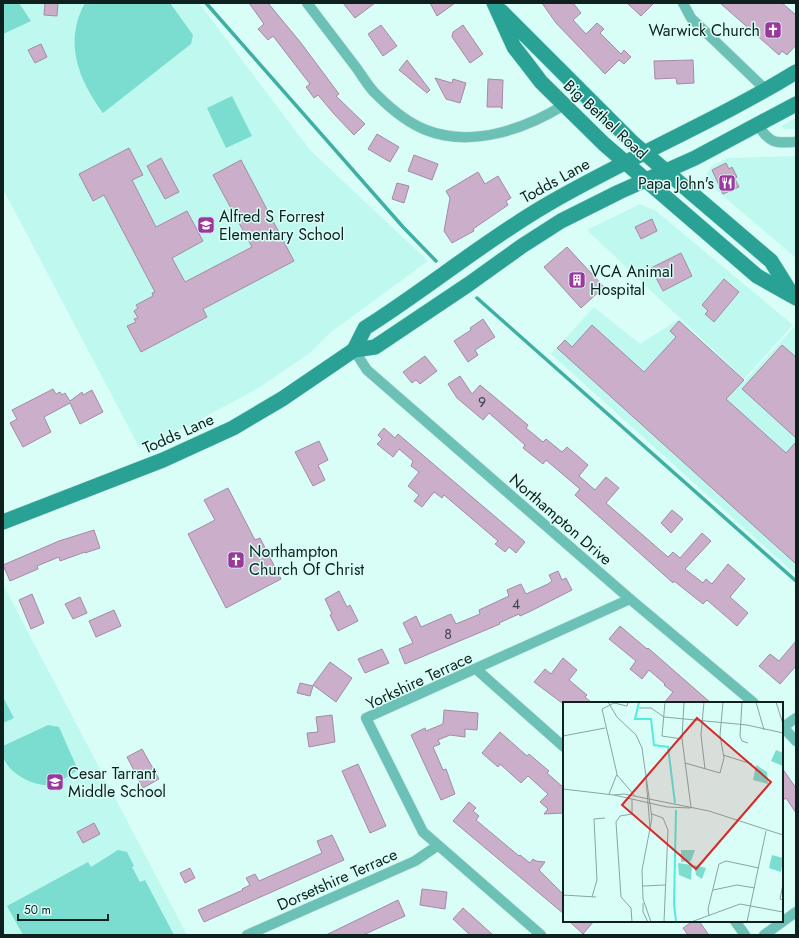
<svg xmlns="http://www.w3.org/2000/svg" width="799" height="938" font-family="Jost,sans-serif">
<style>
.built{fill:#bff8ef}
.pitch{fill:#7bddd0}
.lines{fill:none;stroke-linecap:round;stroke-linejoin:round}
.stream{stroke:#3fafa3;stroke-width:3.5}
.building{fill:#cbafca;stroke:#a58aa4}
.minor-casing{stroke:#b9dbd5;stroke-width:11}
.secondary-casing{stroke:#b9dbd5;stroke-width:16}
.minor{stroke:#6bc1b6;stroke-width:10}
.secondary{stroke:#29a195;stroke-width:15}
.labels{text-anchor:middle;stroke-width:3;stroke-linejoin:round;paint-order:stroke}
.number-label{font-size:14px;fill:#3e444a}
.poi-label{font-size:16px;fill:#0f211f;stroke:#d9fef8;text-anchor:start}
.street-label{font-size:16px;fill:#0f211f;stroke:#d9fef8}
.inset-river{fill:none;stroke:#53ecdb;stroke-width:2}
.inset-road{fill:none;stroke:#88a6a1;stroke-width:1}
.view{fill:#d62828;fill-opacity:0.15;stroke:#d62828;stroke-width:2}
.inset-edge{fill:none;stroke:#0f211f;stroke-width:2}
</style>
<rect width="100%" height="100%" fill="#d9fef8"/>
<g class="built">
<path d="M3 3H199L310 150 428 261 331 332 311 352 260 387 188 426 139 447 3 189Z"/>
<path d="M796 117V129H783L782 126Z"/>
<path d="M796 156V258L708 183 707 173 711 167 727 158Z"/>
<path d="M640 204 656 211 793 325 744 379 587 230Z"/>
<path d="M594 307 640 344 679 319 744 382 795 326 796 327V575L551 354Z"/>
<path d="M3 585 60 693 187 935H3Z"/>
</g>
<g class="pitch">
<path d="M3 3H19L31 21 3 34Z"/>
<path d="M85 3H170L193 35 191 44 103 113C79 81 63 42 85 3Z"/>
<path d="M232 96 252 136 226 148 207 108Z"/>
<path d="M3 697 14 718 3 723Z"/>
<path d="M48 725 59 727 78 770C70 775 57 784 48 785 32 786 7 772 3 756 2 753 3 749 3 746Z"/>
<path d="M118 850 127 852 134 866 132 867 140 882 145 880 174 935H23L7 906 88 862 91 867Z"/>
</g>
<g class="lines">
<g class="stream">
<path d="M206 3 403 227 436 261"/>
<path d="M477 298 796 581"/>
</g>
</g>
<g class="building">
<path d="M45 3H58L57 16 44 15Z"/>
<path d="M249 3H268L301 43 339 94 336 96 365 124 354 135 334 114 318 95 314 98 306 87 310 84 273 36 268 40 258 29 264 24Z"/>
<path d="M343 3H375L355 18Z"/>
<path d="M430 3H455L437 16Z"/>
<path d="M542 3H573L581 13 573 20 586 34 597 23 604 29 600 33 621 54 624 50 631 57 624 64 619 60 605 74 556 23Z"/>
<path d="M627 3H654L641 16Z"/>
<path d="M720 3H782L796 15V45L787 55 782 51 779 55Z"/>
<path d="M381 25 397 46 383 56 368 34Z"/>
<path d="M463 25 483 54 470 63 452 37 453 32Z"/>
<path d="M41 44 47 57 35 63 28 50Z"/>
<path d="M407 60 430 90 427 93 399 70Z"/>
<path d="M693 60 694 83 677 84 676 78 655 79 654 61Z"/>
<path d="M435 78 452 83 453 79 466 83 460 103 446 99Z"/>
<path d="M488 79 503 80 502 109 501 107H487Z"/>
<path d="M377 134 399 147 390 162 368 149Z"/>
<path d="M129 148 143 175 132 180 156 227 187 211 203 241 172 258 185 282 252 247 213 175 241 160 294 261 203 309 207 317 141 352 127 326 136 322 134 319 138 318 134 311 138 308 136 305 153 296 152 293 155 292 104 195 93 201 79 174Z"/>
<path d="M414 155 438 164 432 180 408 171Z"/>
<path d="M161 158 179 192 165 199 147 166Z"/>
<path d="M726 163 729 169 732 167 737 177 735 179 739 187 723 194 712 170Z"/>
<path d="M478 172 485 184 498 176 511 198 506 201 508 205 473 229 474 231 452 243 444 231 450 198 446 191Z"/>
<path d="M397 183 409 186 404 203 392 199Z"/>
<path d="M652 219 657 231 641 239 635 227Z"/>
<path d="M567 247 604 287 581 308 544 267Z"/>
<path d="M681 253 692 276 663 291 651 268Z"/>
<path d="M724 279 739 292 714 322 705 314 708 311 702 305Z"/>
<path d="M483 319 495 337 475 350 478 355 468 362 454 341 471 330 470 328Z"/>
<path d="M679 321 744 380 726 399 786 453 796 442V564L557 348 565 340 572 347 592 325 644 372 676 337 670 331Z"/>
<path d="M782 345 796 357V438L742 389Z"/>
<path d="M425 356 437 371 420 384 416 380 412 383 403 372Z"/>
<path d="M460 376 472 394 480 385 528 425 526 428 543 442 546 439 562 452 567 447 580 458 588 465 579 476 595 490 606 477 619 488 606 503 668 557 673 552 680 558 702 533 711 541 685 569 703 583 706 579 712 584 728 564 745 579 730 597 748 613 737 626 707 600 703 604 674 581 673 583 575 495 580 489 546 460 543 464 523 448 525 445 489 413 483 420 457 398 448 384Z"/>
<path d="M53 389 56 394 60 392 62 395 65 393 70 401 82 392 83 395 92 390 103 412 80 424 70 403 44 417 51 432 23 447 10 423 17 419 12 410Z"/>
<path d="M384 428 395 438 398 434 525 542 516 553 509 547 505 552 495 544 498 541 444 495 442 498 434 492 422 507 414 501 419 495 408 486 419 472 411 466 413 461 399 449 393 457 377 444 382 439 378 435Z"/>
<path d="M319 441 328 460 318 465 325 480 313 486 295 452Z"/>
<path d="M228 488 255 540 260 538 281 579 226 608 188 534 215 520 204 500Z"/>
<path d="M672 510 683 519 671 533 661 523Z"/>
<path d="M94 530 100 548 85 553V552L60 561 59 557 37 566 38 569 10 581 3 565 59 541Z"/>
<path d="M558 571 562 580 566 578 572 590 531 611 520 616 519 614 499 623 500 624 405 664 399 649 413 643 403 623 416 616 421 627 451 614 456 624 480 614 479 610 509 596 507 590 521 584 526 594 548 584 552 581 549 575Z"/>
<path d="M339 591 347 607 350 605 358 621 338 631 330 615 332 614 325 599Z"/>
<path d="M32 594 44 623 31 629 19 600Z"/>
<path d="M80 597 87 613 73 619 65 604Z"/>
<path d="M114 610 121 626 96 637 89 621Z"/>
<path d="M620 626 647 649 648 648 711 703H664L673 692 664 685 665 684 649 670 642 679 630 669 636 661 609 639Z"/>
<path d="M796 641V666L780 684 759 666 770 654 779 661Z"/>
<path d="M382 649 389 663 365 673 358 659Z"/>
<path d="M563 658 577 670 569 680 587 695 585 697 592 703H562L534 682 545 669 551 674Z"/>
<path d="M330 662 352 678 336 702 313 685Z"/>
<path d="M300 683 313 686 310 696 297 693Z"/>
<path d="M444 710 478 713 477 730 465 729V737L450 735 438 740 440 744 433 747 443 770 446 769 455 794 441 800 411 735 425 728 426 731 443 724Z"/>
<path d="M332 715 335 742 309 747 307 733 318 732 316 717Z"/>
<path d="M500 732 527 756 529 754 549 771 547 773 564 788V813L544 814 548 809 540 802 548 794 528 776 521 783 500 764 498 767 482 753Z"/>
<path d="M142 749 159 779 143 788 127 757Z"/>
<path d="M358 764 386 826 370 833 342 771Z"/>
<path d="M782 768 796 788V813L786 798 782 801Z"/>
<path d="M469 802 476 808 473 811 479 816 476 820 519 856 520 855 530 863 533 859 536 861 545 862 539 870 564 895V914L453 821Z"/>
<path d="M94 823 100 834 83 843 77 832Z"/>
<path d="M332 835 344 860 204 922 198 910 243 890 242 889 250 885 246 878 255 874 259 881 322 853 317 841Z"/>
<path d="M190 868 195 878 185 883 180 873Z"/>
<path d="M422 889 447 892 445 909 420 905Z"/>
<path d="M398 900 405 916 363 935H326Z"/>
<path d="M463 908 493 935H470L453 919Z"/>
<path d="M569 921H594L583 934Z"/>
<path d="M693 921H699L709 935H688L683 928Z"/>
</g>
<g class="lines">
<defs>
<g id="minor">
<path d="M307 3C323 24 339 45 355 66 362 75 368 87 377 95 390 108 408 123 426 130 472 148 525 129 564 105"/>
<path d="M683 3 691 18 766 90"/>
<path d="M758 125C770 144 775 143 796 142"/>
<path d="M354 350 367 370 630 599 754 703"/>
<path d="M476 669 564 747"/>
<path d="M782 726 796 741"/>
<path d="M783 727 796 718"/>
<path d="M735 921 745 935"/>
<path d="M247 935 415 861 437 846"/>
<path d="M541 935 423 832 366 718 630 599"/>
<path d="M764 935 796 912"/>
</g>
<g id="secondary">
<path d="M494 3 514 47 525 61 541 82 604 144 757 276 796 298"/>
<path d="M501 11 633 143 771 261 791 293"/>
<path d="M354 350 365 328C427 289 484 241 548 204 629 157 716 121 796 72"/>
<path d="M3 522 163 460 233 428 282 399 354 350 375 347 469 284 522 246 561 221 619 192 695 158 796 104"/>
</g>
</defs>
<use href="#minor" class="minor-casing"/>
<use href="#secondary" class="secondary-casing"/>
<use href="#minor" class="minor"/>
<use href="#secondary" class="secondary"/>
</g>
<defs>
<symbol id="church-square" viewBox="-11 -11 22 22"><rect x="-9" y="-9" width="18" height="18" rx="4" fill="#9b389e" stroke="#d9fef8"/><path d="M-1.2-6h2.4v3.5h3.3v2.4h-3.3V6h-2.4V-.1h-3.3v-2.4h3.3Z" fill="#fff"/></symbol>
<symbol id="restaurant-square" viewBox="-11 -11 22 22"><rect x="-9" y="-9" width="18" height="18" rx="4" fill="#9b389e" stroke="#d9fef8"/><path d="M-5-6h1v4h1v-4h1v4h1v-4h1v5L-1.5 .5V6h-2V.5L-5-1ZM5-6V6H3V1.5H1.5Q1.5-4 5-6Z" fill="#fff"/></symbol>
<symbol id="school-square" viewBox="-11 -11 22 22"><rect x="-9" y="-9" width="18" height="18" rx="4" fill="#9b389e" stroke="#d9fef8"/><path d="M0-5L7-2L0 1L-7-2ZM-4 1L0 2.5L4 1V4Q0 6-4 4Z" fill="#fff"/></symbol>
<symbol id="building-square" viewBox="-11 -11 22 22"><rect x="-9" y="-9" width="18" height="18" rx="4" fill="#9b389e" stroke="#d9fef8"/><path d="M-4-6H4V6H1V3H-1V6H-4ZM-2.5-4.3h1.7v1.8h-1.7ZM.8-4.3h1.7v1.8H.8ZM-2.5-1h1.7V.8h-1.7ZM.8-1h1.7V.8H.8Z" fill="#fff"/></symbol>
</defs>
<g fill-rule="evenodd">
<use href="#church-square" x="763" y="20" width="20" height="20"/>
<use href="#restaurant-square" x="717" y="173" width="20" height="20"/>
<use href="#school-square" x="196" y="215" width="20" height="20"/>
<use href="#building-square" x="567" y="270" width="20" height="20"/>
<use href="#church-square" x="226" y="550" width="20" height="20"/>
<use href="#school-square" x="45" y="772" width="20" height="20"/>
</g>
<g class="labels">
<g class="number-label">
<text x="482" y="407">9</text>
<text x="516" y="609">4</text>
<text x="448" y="639">8</text>
</g>
<g class="poi-label">
<text x="760" y="36" text-anchor="end">Warwick Church</text>
<text x="714" y="189" text-anchor="end">Papa John's</text>
<text x="219" y="222">Alfred S Forrest<tspan x="219" dy="18">Elementary School</tspan></text>
<text x="590" y="277">VCA Animal<tspan x="590" dy="18">Hospital</tspan></text>
<text x="249" y="557">Northampton<tspan x="249" dy="18">Church Of Christ</tspan></text>
<text x="68" y="779">Cesar Tarrant<tspan x="68" dy="18">Middle School</tspan></text>
</g>
<g class="street-label">
<text transform="translate(606 119) rotate(43)" y="6">Big Bethel Road</text>
<text transform="translate(555 180) rotate(-29)" y="6">Todds Lane</text>
<text transform="translate(178 433) rotate(-24)" y="6">Todds Lane</text>
<text transform="translate(561 519) rotate(41)" y="6">Northampton Drive</text>
<text transform="translate(419 680) rotate(-25)" y="6">Yorkshire Terrace</text>
<text transform="translate(337 879) rotate(-24)" y="6">Dorsetshire Terrace</text>
</g>
</g>
<g transform="translate(563 702)">
<rect width="220" height="220" fill="#d9fef8"/>
<path d="M213 48 220 51V64L208 59ZM193 63 204 70 205 82 190 78ZM118 148H132L128 159 118 160ZM209 153 220 156 218 170 206 166ZM115 161 129 163 128 178 116 173ZM131 163 143 166 139 177 133 173Z" fill="#7bddd0"/>
<path class="inset-river" d="M76 0 72 17H88L91 43 105 45 112 101M113 108 111 203 113 219"/>
<path class="inset-road" d="M45 0 54 15 73 33 79 46 89 116 79 168 80 197 88 220M102 0 99 34 119 37M121 0 119 37 128 105M141 0 138 33 142 67M179 0 177 34 179 39 185 41M193 0 201 28M213 0 220 22M76 6H88L101 15 184 23 220 31M0 34 42 26M160 53 189 62M122 61 157 71 161 56 157 33 160 0M54 73 72 94M83 77 87 125M0 87 51 93 104 105 128 106M46 92 54 72 39 7 51 1 64 4 65 0M51 93 61 92 146 109 220 133M69 97V112L57 114 53 120 58 195 68 206 69 220M89 112 100 116 105 128 101 220M220 182 217 197 220 198M80 184 102 183M150 188 174 183 192 186M0 193 33 195M29 195 34 178 31 117 42 116M80 201V210L85 220M146 214 145 207 156 162 163 159 196 166M128 220 177 202 220 210M184 220 203 129"/>
<path class="view" d="M134 16 208 80 133 167 59 103Z"/>
<rect width="220" height="220" class="inset-edge"/>
</g>
<rect width="799" height="938" fill="none" stroke="#0f211f" stroke-width="8"/>
<path d="M18 914v6h90v-6" fill="none" stroke="#0f211f" stroke-width="2"/>
<text x="24" y="914" font-size="12" fill="#0f211f" stroke="#d9fef8" stroke-width="3" paint-order="stroke">50 m</text>
</svg>
